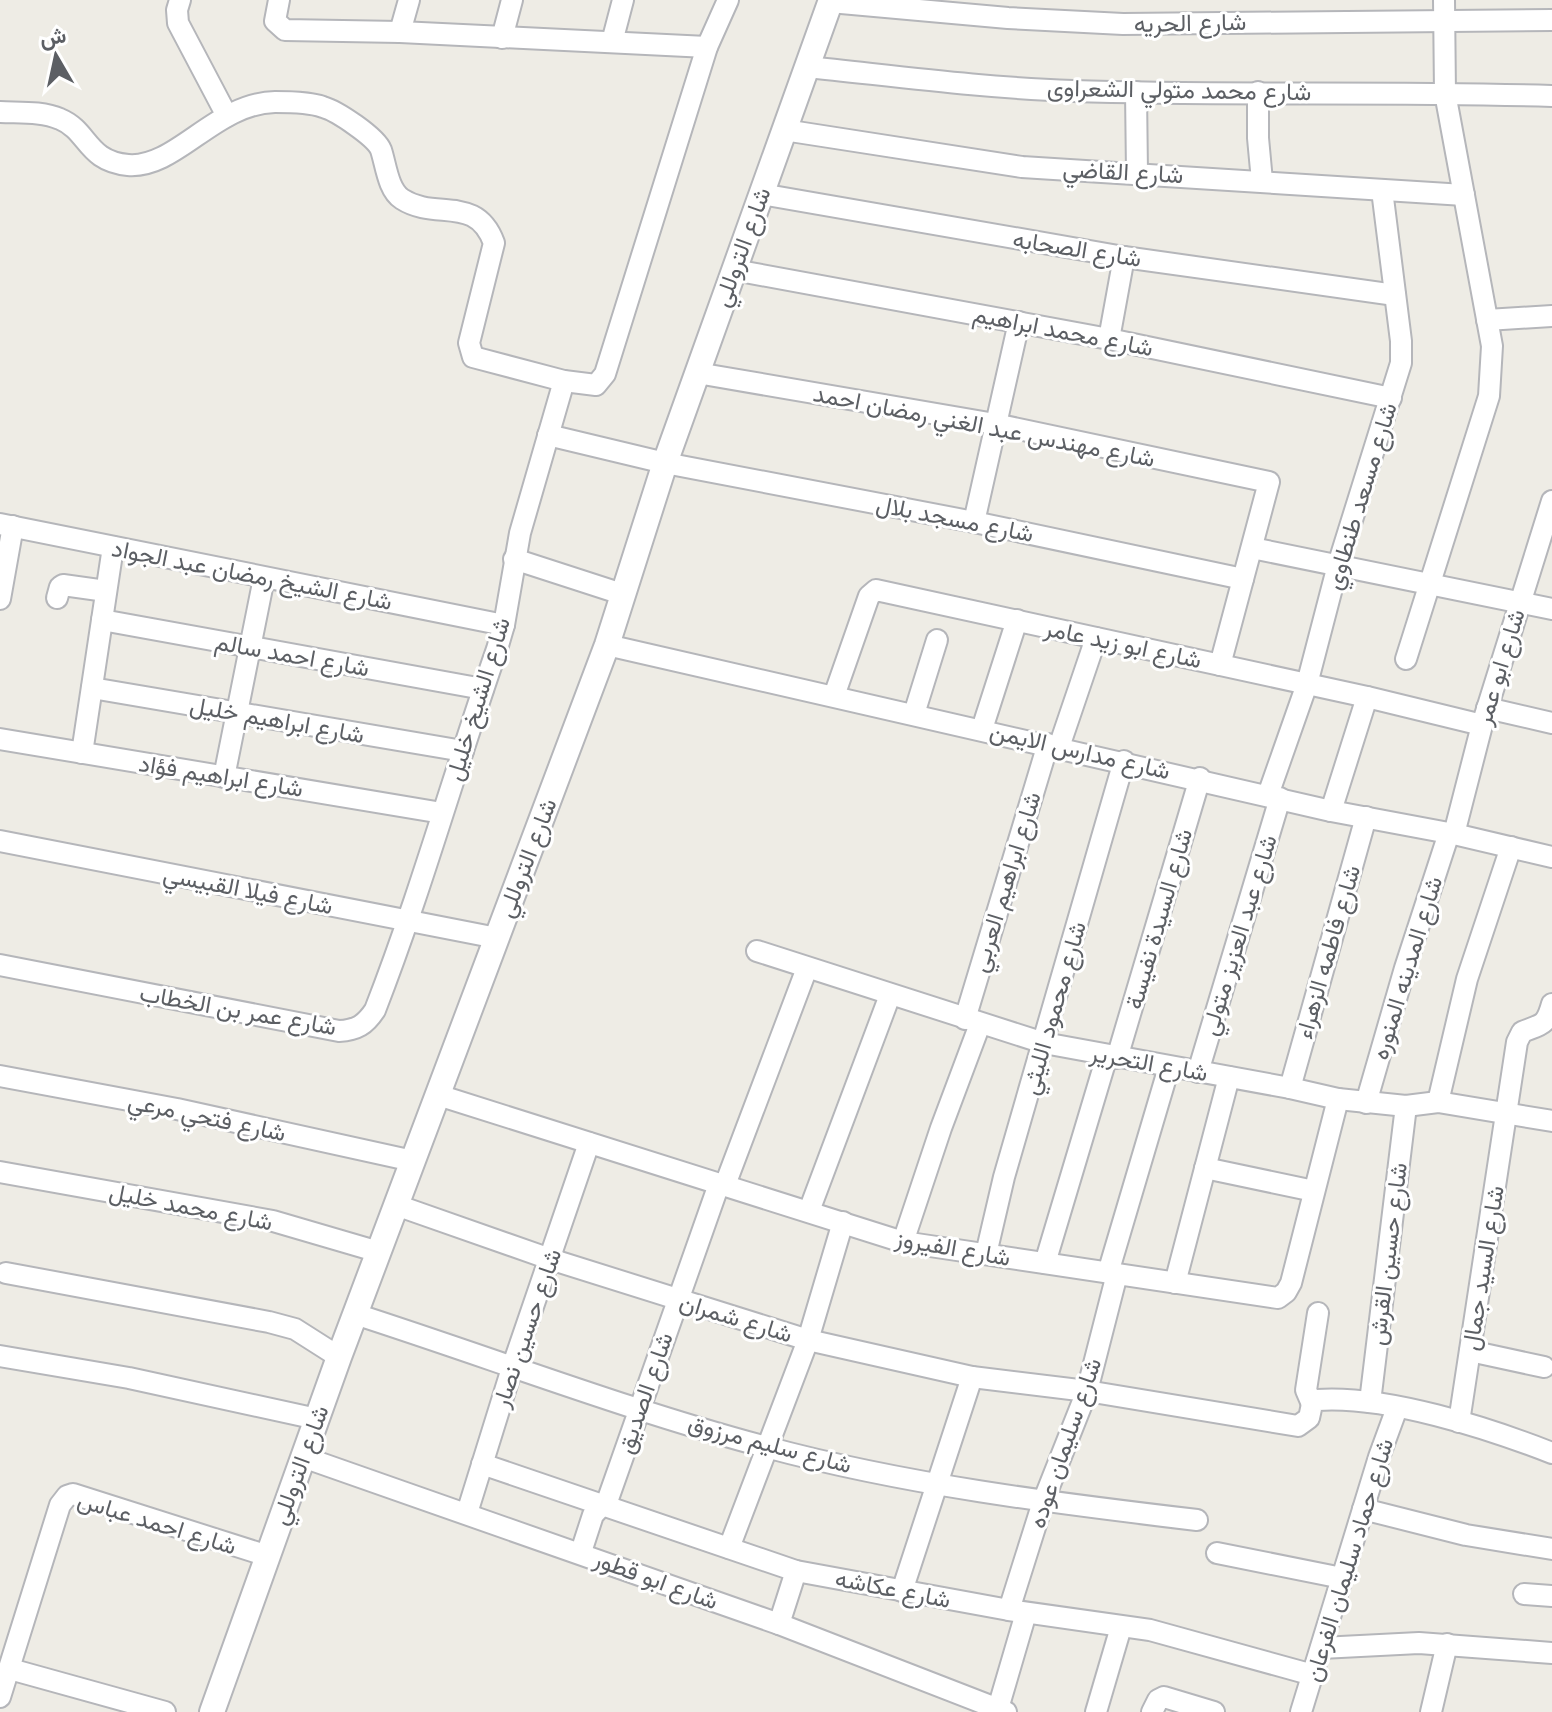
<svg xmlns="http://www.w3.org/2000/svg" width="1552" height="1712" font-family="'Varela Round',Vazirmatn,sans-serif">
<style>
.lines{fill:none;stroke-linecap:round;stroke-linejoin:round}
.minor-casing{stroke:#b5b6ba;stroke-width:24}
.tertiary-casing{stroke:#b5b6ba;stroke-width:28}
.minor{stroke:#fff;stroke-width:20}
.tertiary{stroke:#fff;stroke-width:24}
.labels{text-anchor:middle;stroke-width:6;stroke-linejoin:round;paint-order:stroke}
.street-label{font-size:24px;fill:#5c5f64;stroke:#fff}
</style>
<rect width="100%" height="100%" fill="#eeece5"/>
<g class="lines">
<defs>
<g id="minor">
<path d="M180 0 177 10 178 23 227 116"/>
<path d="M279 0 275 21 285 30 400 32 707 47"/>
<path d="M830 2 1008 18 1123 24 1552 20"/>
<path d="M400 32 409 0"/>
<path d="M502 38 512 0"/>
<path d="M612 42 623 0"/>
<path d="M807 67C895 76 984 88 1073 91 1232 96 1392 91 1552 96"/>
<path d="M1136 92 1137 173"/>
<path d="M1258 92V138L1262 181"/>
<path d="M0 112C19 113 42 111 60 119 89 131 86 161 128 165 176 169 215 103 275 102 289 102 310 102 323 107 337 111 376 137 381 150 386 165 388 190 402 199 436 221 476 194 494 243L469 343 473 357 564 381 596 385 605 374 707 47 728 0"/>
<path d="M784 130 1022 167 1464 195"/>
<path d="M761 194 1124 257 1395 295"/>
<path d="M734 270 1109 339 1391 398"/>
<path d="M1487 320 1552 316"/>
<path d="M1109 339 1124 257"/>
<path d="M697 373 995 424 1269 482 1220 665"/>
<path d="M548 435 665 463 974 522 1243 579"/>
<path d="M974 522 1019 322"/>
<path d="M0 524 504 625"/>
<path d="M1252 548 1552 609"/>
<path d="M514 559 622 594"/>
<path d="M57 598 60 587 63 585 106 591"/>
<path d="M0 599 13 526"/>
<path d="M102 620 483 689"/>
<path d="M607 645 1331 811 1454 834 1552 857"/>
<path d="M1406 659 1489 396 1492 346 1445 93 1444 0"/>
<path d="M92 688 463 751"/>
<path d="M834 696 869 596 876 590 1367 697 1482 725"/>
<path d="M1487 708 1552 723"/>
<path d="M914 714 937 640"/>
<path d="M982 729 1017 620"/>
<path d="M0 739 442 813"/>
<path d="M1059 747 1096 638"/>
<path d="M82 753 113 547"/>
<path d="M224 777 264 578"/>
<path d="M1268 795 1307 684 1338 565 1401 363V341L1382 190"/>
<path d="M1331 811 1367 697"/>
<path d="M1454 834 1482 725 1552 501"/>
<path d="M0 841 497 938"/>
<path d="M757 951 1044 1043 1290 1088 1338 1099 1406 1106 1438 1102 1552 1121"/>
<path d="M0 965 339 1031C357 1030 365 1025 375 1010 421 892 455 769 497 649L504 625 520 533 564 381"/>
<path d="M965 1019 1048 744"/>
<path d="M1117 1058 1200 778"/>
<path d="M1198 1072 1280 798"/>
<path d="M0 1076 177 1109 413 1161"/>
<path d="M1290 1088 1366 817"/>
<path d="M438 1095 903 1242 1278 1298 1286 1292 1291 1283 1338 1099"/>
<path d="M1438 1102 1467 979 1511 847"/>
<path d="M1366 1103 1405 968 1449 833"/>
<path d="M1205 1168 1314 1191"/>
<path d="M0 1172 273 1221 379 1252"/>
<path d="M725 1185 807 968"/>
<path d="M396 1205 550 1259 808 1340 972 1377 1087 1391 1298 1426 1309 1418 1312 1404 1317 1400C1386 1395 1488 1428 1552 1453"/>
<path d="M809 1211 890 995"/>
<path d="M903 1242 941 1128 980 1024"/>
<path d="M986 1254 1004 1177 1124 761"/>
<path d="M1045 1263 1107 1056"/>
<path d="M6 1273 269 1322 295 1329 339 1357"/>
<path d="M1108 1273 1169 1067"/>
<path d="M1175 1283 1229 1077"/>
<path d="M355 1314C492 1358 627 1410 766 1447 907 1485 1053 1503 1197 1520"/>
<path d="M1470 1351 1544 1367"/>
<path d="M0 1356 129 1378 317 1419"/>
<path d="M1370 1402 1406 1106"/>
<path d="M1312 1404 1306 1390 1318 1313"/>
<path d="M1459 1422 1517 1042 1522 1032C1542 1024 1546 1026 1552 1004"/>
<path d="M303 1457 779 1624 1006 1712"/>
<path d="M482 1464 796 1571 1009 1610 1150 1630 1313 1675"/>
<path d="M1363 1509 1466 1535 1552 1549"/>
<path d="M467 1513 513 1365 589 1143"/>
<path d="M729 1548 808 1340 843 1222"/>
<path d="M581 1552 593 1515 608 1499 719 1184"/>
<path d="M1217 1553 1342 1578"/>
<path d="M902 1591 972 1377"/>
<path d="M1524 1594 1552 1596"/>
<path d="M1009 1610 1043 1502 1087 1391 1117 1274"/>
<path d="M779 1624 796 1571"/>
<path d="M1321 1648 1419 1643 1552 1653"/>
<path d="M10 1669 165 1712"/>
<path d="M0 1697 60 1505 67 1496 73 1494 268 1556"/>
<path d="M997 1712 1026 1613"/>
<path d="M1096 1712 1121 1627"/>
<path d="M1152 1712 1158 1700 1164 1697 1214 1712"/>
<path d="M1301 1712 1379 1457 1397 1408"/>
<path d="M1431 1712 1447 1644"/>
</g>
<path id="tertiary" d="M212 1712 339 1357 607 645 665 463 831 0"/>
</defs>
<use href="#minor" class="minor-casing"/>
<use href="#tertiary" class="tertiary-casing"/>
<use href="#minor" class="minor"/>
<use href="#tertiary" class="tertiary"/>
</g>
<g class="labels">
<g class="street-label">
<text transform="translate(1190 23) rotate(-1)" y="8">شارع الحريه</text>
<text transform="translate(1179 90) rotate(1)" y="8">شارع محمد متولي الشعراوى</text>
<text transform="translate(1123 172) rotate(3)" y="8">شارع القاضي</text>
<text transform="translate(742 247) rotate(-70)" y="8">شارع التروللي</text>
<text transform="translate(1077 249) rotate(9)" y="8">شارع الصحابه</text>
<text transform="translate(1063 331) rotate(11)" y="8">شارع محمد ابراهيم</text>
<text transform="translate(984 426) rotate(11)" y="8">شارع مهندس عبد الغني رمضان احمد</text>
<text transform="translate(1361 496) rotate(-73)" y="8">شارع مسعد طنطاوي</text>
<text transform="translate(955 519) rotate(11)" y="8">شارع مسجد بلال</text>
<text transform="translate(252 575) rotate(11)" y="8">شارع الشيخ رمضان عبد الجواد</text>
<text transform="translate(1123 644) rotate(12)" y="8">شارع ابو زيد عامر</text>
<text transform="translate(292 655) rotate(10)" y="8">شارع احمد سالم</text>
<text transform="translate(1500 667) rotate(-73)" y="8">شارع ابو عمر</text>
<text transform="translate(478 699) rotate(-73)" y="8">شارع الشيخ خليل</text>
<text transform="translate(277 720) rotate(10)" y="8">شارع ابراهيم خليل</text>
<text transform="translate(1080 751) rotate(13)" y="8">شارع مدارس الايمن</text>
<text transform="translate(221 776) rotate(9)" y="8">شارع ابراهيم فؤاد</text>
<text transform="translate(527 858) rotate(-69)" y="8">شارع التروللي</text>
<text transform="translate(1006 882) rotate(-73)" y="8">شارع ابراهيم العربي</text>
<text transform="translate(248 890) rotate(11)" y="8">شارع فيلا القبيسي</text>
<text transform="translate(1159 919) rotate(-74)" y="8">شارع السيدة نفيسة</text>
<text transform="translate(1239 935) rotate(-73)" y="8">شارع عبد العزيز متولي</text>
<text transform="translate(1328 952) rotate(-74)" y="8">شارع فاطمه الزهراء</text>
<text transform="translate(1407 968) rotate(-73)" y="8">شارع المدينه المنوره</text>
<text transform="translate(1054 1008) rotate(-74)" y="8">شارع محمود الليثي</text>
<text transform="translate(238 1010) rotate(10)" y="8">شارع عمر بن الخطاب</text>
<text transform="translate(1149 1063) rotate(10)" y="8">شارع التحرير</text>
<text transform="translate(207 1117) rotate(12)" y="8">شارع فتحي مرعي</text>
<text transform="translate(191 1207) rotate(11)" y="8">شارع محمد خليل</text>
<text transform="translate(953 1248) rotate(10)" y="8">شارع الفيروز</text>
<text transform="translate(1388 1254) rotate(-83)" y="8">شارع حسين القرش</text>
<text transform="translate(1483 1268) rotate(-81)" y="8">شارع السيد جمال</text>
<text transform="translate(736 1318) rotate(17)" y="8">شارع شمران</text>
<text transform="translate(527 1328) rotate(-71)" y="8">شارع حسين نصار</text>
<text transform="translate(645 1393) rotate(-71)" y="8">شارع الصديق</text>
<text transform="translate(1065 1443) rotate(-71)" y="8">شارع سليمان عوده</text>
<text transform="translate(770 1444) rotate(15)" y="8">شارع سليم مرزوق</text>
<text transform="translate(300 1465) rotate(-70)" y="8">شارع التروللي</text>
<text transform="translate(157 1523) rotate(17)" y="8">شارع احمد عباس</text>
<text transform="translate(1349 1560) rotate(-73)" y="8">شارع حماد سليمان الفرعان</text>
<text transform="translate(656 1580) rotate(20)" y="8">شارع ابو قطور</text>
<text transform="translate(893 1589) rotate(11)" y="8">شارع عكاشه</text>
</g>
</g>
<g transform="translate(56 56) rotate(351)" stroke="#ffffff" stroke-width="6" paint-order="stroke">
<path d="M0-6L14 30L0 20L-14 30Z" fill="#5c5f64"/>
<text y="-12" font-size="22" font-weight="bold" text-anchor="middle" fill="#5c5f64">ش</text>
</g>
</svg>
